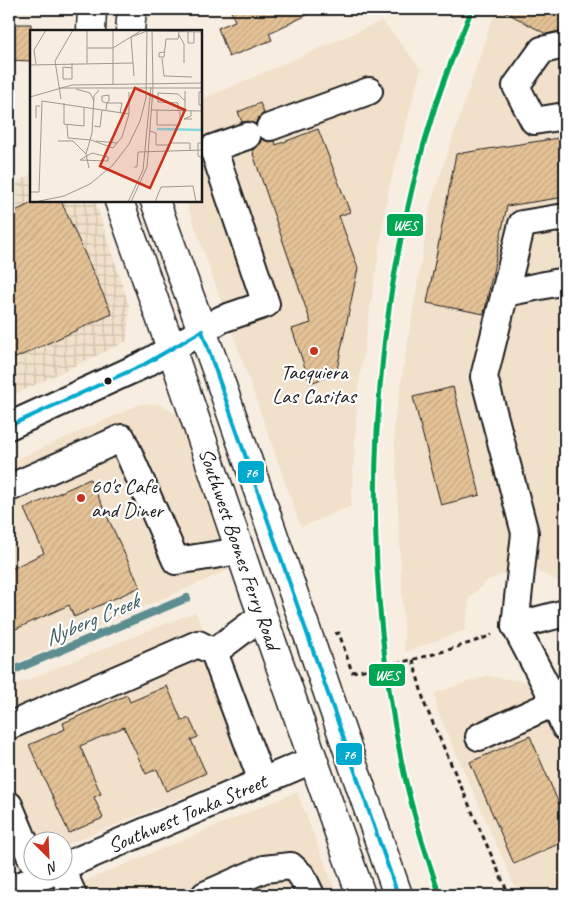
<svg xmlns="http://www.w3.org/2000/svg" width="574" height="904" font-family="Caveat,sans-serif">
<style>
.built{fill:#f1e0ca}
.industrial{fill:url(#industrial-grid)}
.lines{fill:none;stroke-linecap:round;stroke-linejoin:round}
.stream{stroke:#5c8d90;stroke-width:8}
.building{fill:url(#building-hatch);stroke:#1c1c1c}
.minor-casing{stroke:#1c1c1c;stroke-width:30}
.major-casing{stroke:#1c1c1c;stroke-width:31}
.path{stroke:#1c1c1c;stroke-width:3;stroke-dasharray:5 4;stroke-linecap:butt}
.minor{stroke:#fff;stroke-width:26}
.major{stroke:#fff;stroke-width:28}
.bus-1-casing{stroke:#fff;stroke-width:8}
.bus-1{stroke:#00a9ce;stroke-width:4}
.rail-1-casing{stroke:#fff;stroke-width:9}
.rail-1{stroke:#00a651;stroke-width:5}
.poi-dot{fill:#c8321e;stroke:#fff;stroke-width:2}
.bus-dot{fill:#1c1c1c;stroke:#fff;stroke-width:2}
.labels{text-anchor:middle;stroke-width:4.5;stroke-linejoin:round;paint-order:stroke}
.poi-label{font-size:21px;fill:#1c1c1c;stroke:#fff}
.street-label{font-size:21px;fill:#1c1c1c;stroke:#fff}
.water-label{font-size:22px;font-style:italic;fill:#415e60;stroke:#fff}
.inset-river{fill:none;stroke:#86d8de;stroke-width:2.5}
.inset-road{fill:none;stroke:#9f9992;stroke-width:1}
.view{fill:#c8321e;fill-opacity:0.15;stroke:#c8321e;stroke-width:2.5}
.inset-edge{fill:none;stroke:#1c1c1c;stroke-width:2.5}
.line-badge{stroke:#fff;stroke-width:2}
.badge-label{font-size:14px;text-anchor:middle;font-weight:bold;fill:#fff}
</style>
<defs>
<pattern id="industrial-grid" width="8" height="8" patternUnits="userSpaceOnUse" patternTransform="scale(1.25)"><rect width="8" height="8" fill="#f1e0ca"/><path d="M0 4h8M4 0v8" fill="none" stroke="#cec0ad"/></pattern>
<pattern id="building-hatch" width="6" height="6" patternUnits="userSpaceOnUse" patternTransform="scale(1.25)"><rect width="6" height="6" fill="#e4c296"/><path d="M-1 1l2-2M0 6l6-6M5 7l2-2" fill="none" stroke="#c3a681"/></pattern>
</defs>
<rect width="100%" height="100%" fill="#f7ede0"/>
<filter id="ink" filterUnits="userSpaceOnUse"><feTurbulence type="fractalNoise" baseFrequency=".02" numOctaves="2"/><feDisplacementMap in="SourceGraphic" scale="10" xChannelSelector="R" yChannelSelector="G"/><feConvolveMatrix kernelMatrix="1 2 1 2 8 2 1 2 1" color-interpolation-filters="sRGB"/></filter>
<g filter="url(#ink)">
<g class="built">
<path d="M499 9H565V584L537 571H511L488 580 469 598 465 630 405 652 394 425 431 203 492 20Z"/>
<path d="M382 21 421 69 388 192 358 388 351 506 301 527 186 201H201V100Z"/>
<path d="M141 404H159L176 414 188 430 233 568 9 666V463Z"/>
<path d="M195 612 267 763 63 846 62 842H32V858L9 868V687Z"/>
<path d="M565 654V883L537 895H519L438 712 435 693 486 676 526 682 555 671Z"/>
<path d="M297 792 337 895H52Z"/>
</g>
<path class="industrial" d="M31 175V201H95L129 306 127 341 9 397V186Z"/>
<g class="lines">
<path class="stream" d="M9 672 187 598"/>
</g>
<g class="building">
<path d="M230 9H320L269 33 272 40 229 57 218 28 235 21Z"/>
<path d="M500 9H565V28L564 30 546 34Z"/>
<path d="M9 24H31V61L9 60Z"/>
<path d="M260 103 264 113 258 118 255 124 249 121 242 122 238 112Z"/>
<path d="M318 129 350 212 339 216 358 268 336 374 310 383 292 329 311 323 253 154H254L252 150 258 146 262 139 268 142 275 141 276 145Z"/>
<path d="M565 137V197L507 206 484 314 427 303 456 154Z"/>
<path d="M36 201H61L112 314 9 361V214Z"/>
<path d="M453 387 480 495 441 505 413 397Z"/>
<path d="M90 479 140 587 74 617 69 605 9 632V570L44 553 24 509Z"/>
<path d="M167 686 182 721 189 718 198 737 191 740 206 773 166 791 157 769 146 774 124 727 80 746 101 794 94 797 103 818 69 833 29 745 65 729 63 723 127 695 130 702Z"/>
<path d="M530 736 565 818V841L514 864 470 762Z"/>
</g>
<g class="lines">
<defs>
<g id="minor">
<path d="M565 45 542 50 516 86 534 121 565 116"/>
<path d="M270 127 369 91"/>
<path d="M565 217 522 224 484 377 525 533 515 626 547 687 565 727"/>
<path d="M505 293 565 281"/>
<path d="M9 426 145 364 222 319 266 304 213 148 247 136"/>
<path d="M9 488 122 438 176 561 240 551"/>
<path d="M515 626 565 613"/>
<path d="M214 652 262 616"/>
<path d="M9 726 198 644 214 652 262 781"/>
<path d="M479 737 554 703"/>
<path d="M9 805 32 860"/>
<path id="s1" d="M62 867 312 760"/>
<path d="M62 870 73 895"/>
<path d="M9 890 53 872"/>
<path d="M205 895 264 869 291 866 302 876 311 895"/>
</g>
<g id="major">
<path d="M91 31 92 9"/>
<path d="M130 31 132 9"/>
<path id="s2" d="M119 201 171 348 251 583 361 895"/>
<path d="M155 201 216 369 398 895"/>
</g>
</defs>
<use href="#minor" class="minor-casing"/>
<use href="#major" class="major-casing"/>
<g class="path">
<path d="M335 634 339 633 352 672C400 664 447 652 492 635"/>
<path d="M413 660 425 705 508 893 504 895"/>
</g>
<use href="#minor" class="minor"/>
<use href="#major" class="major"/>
<defs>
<g id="bus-1">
<path d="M202 331 398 895"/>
<path d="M9 426 145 364 202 331"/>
</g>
</defs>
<use href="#bus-1" class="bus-1-casing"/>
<use href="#bus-1" class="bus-1"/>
<defs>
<path id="rail-1" d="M440 895C425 852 411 808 402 764 358 548 368 318 435 107 446 74 459 41 472 9"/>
</defs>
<use href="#rail-1" class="rail-1-casing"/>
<use href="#rail-1" class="rail-1"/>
</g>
</g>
<g class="poi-dot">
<circle cx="314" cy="351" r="5"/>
<circle cx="81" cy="498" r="5"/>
</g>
<circle class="bus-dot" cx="108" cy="381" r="4.5"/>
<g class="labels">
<g class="poi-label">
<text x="314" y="379">Tacquiera<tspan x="314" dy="24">Las Casitas</tspan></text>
<text x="91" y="493" text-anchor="start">60's Cafe<tspan x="91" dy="24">and Diner</tspan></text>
</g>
<g class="street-label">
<text dy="7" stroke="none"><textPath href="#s2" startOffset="368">Southwest Boones Ferry Road</textPath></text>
<text dy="7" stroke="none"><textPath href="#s1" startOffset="136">Southwest Tonka Street</textPath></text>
</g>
<g class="water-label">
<text transform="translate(91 619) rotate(-23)" y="8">Nyberg Creek</text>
</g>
</g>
<g transform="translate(30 30)">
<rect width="172" height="172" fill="#f7ede0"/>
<path class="inset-river" d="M127 99 173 100"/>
<path class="inset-road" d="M57 0V33M83 0V18L112 0M158 2V13H164V2M149 5 154 14V33M101 7 117 1 173 2M101 7 104 46M57 18H83V54M134 22 129 23V27H134L136 9H148L149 2M132 28 134 46 162 47M6 34 4 20 16 0M0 35 103 33M42 38 33 37V49H42V33M29 58H173M46 59 60 63 64 71M173 62H169V75H173M0 67 42 55 173 53M31 69 25 31 43 0M34 73V94L54 96V77M76 80 77 73 79 71V65L72 66V71L73 72 77 73H92L90 83M122 80 173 81M127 80V95H150V81M148 81V73L128 72V63L148 64 155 71M155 81V61M161 81V86L154 89H162M6 88V76H10M37 95 38 108 61 110 83 118 92 107 99 84V62M64 96 70 97 72 80M120 101 126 103V115H138M28 111H43L56 124 59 138M66 111 87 113M173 113H168V126L173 128M138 121 140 113H160V120M62 123 78 127V131L50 130ZM56 124 62 103 64 66 69 60M104 137H107L108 122 173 120M0 162H9L12 71 99 84M5 172 34 166 60 154 83 135 99 114 110 91 116 68 117 0M98 172 113 140 121 57M101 172 117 137 123 58 122 0M125 172 131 157 163 156 166 172"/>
<path class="view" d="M105 58 155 80 120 158 70 136Z"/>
<rect width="172" height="172" class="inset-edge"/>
</g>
<g class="line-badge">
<rect x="386" y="213" width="38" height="24" rx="5" fill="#00a651"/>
<rect x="237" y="460" width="28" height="24" rx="5" fill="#00a9ce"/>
<rect x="368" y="663" width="38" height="24" rx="5" fill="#00a651"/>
<rect x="335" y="742" width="28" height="24" rx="5" fill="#00a9ce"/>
</g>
<g class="badge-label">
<text x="405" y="230">WES</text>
<text x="251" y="477">76</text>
<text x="387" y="680">WES</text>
<text x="349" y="759">76</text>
</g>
<rect width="574" height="904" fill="none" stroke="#fff" stroke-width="30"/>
<rect x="15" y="15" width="544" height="874" fill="none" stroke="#1c1c1c" stroke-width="2" filter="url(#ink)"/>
<g transform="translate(48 856) rotate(156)"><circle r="24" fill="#ffffff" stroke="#a4a4a4"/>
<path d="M0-4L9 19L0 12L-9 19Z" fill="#c8321e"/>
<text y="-8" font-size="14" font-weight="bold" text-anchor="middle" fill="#1c1c1c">N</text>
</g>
</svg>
